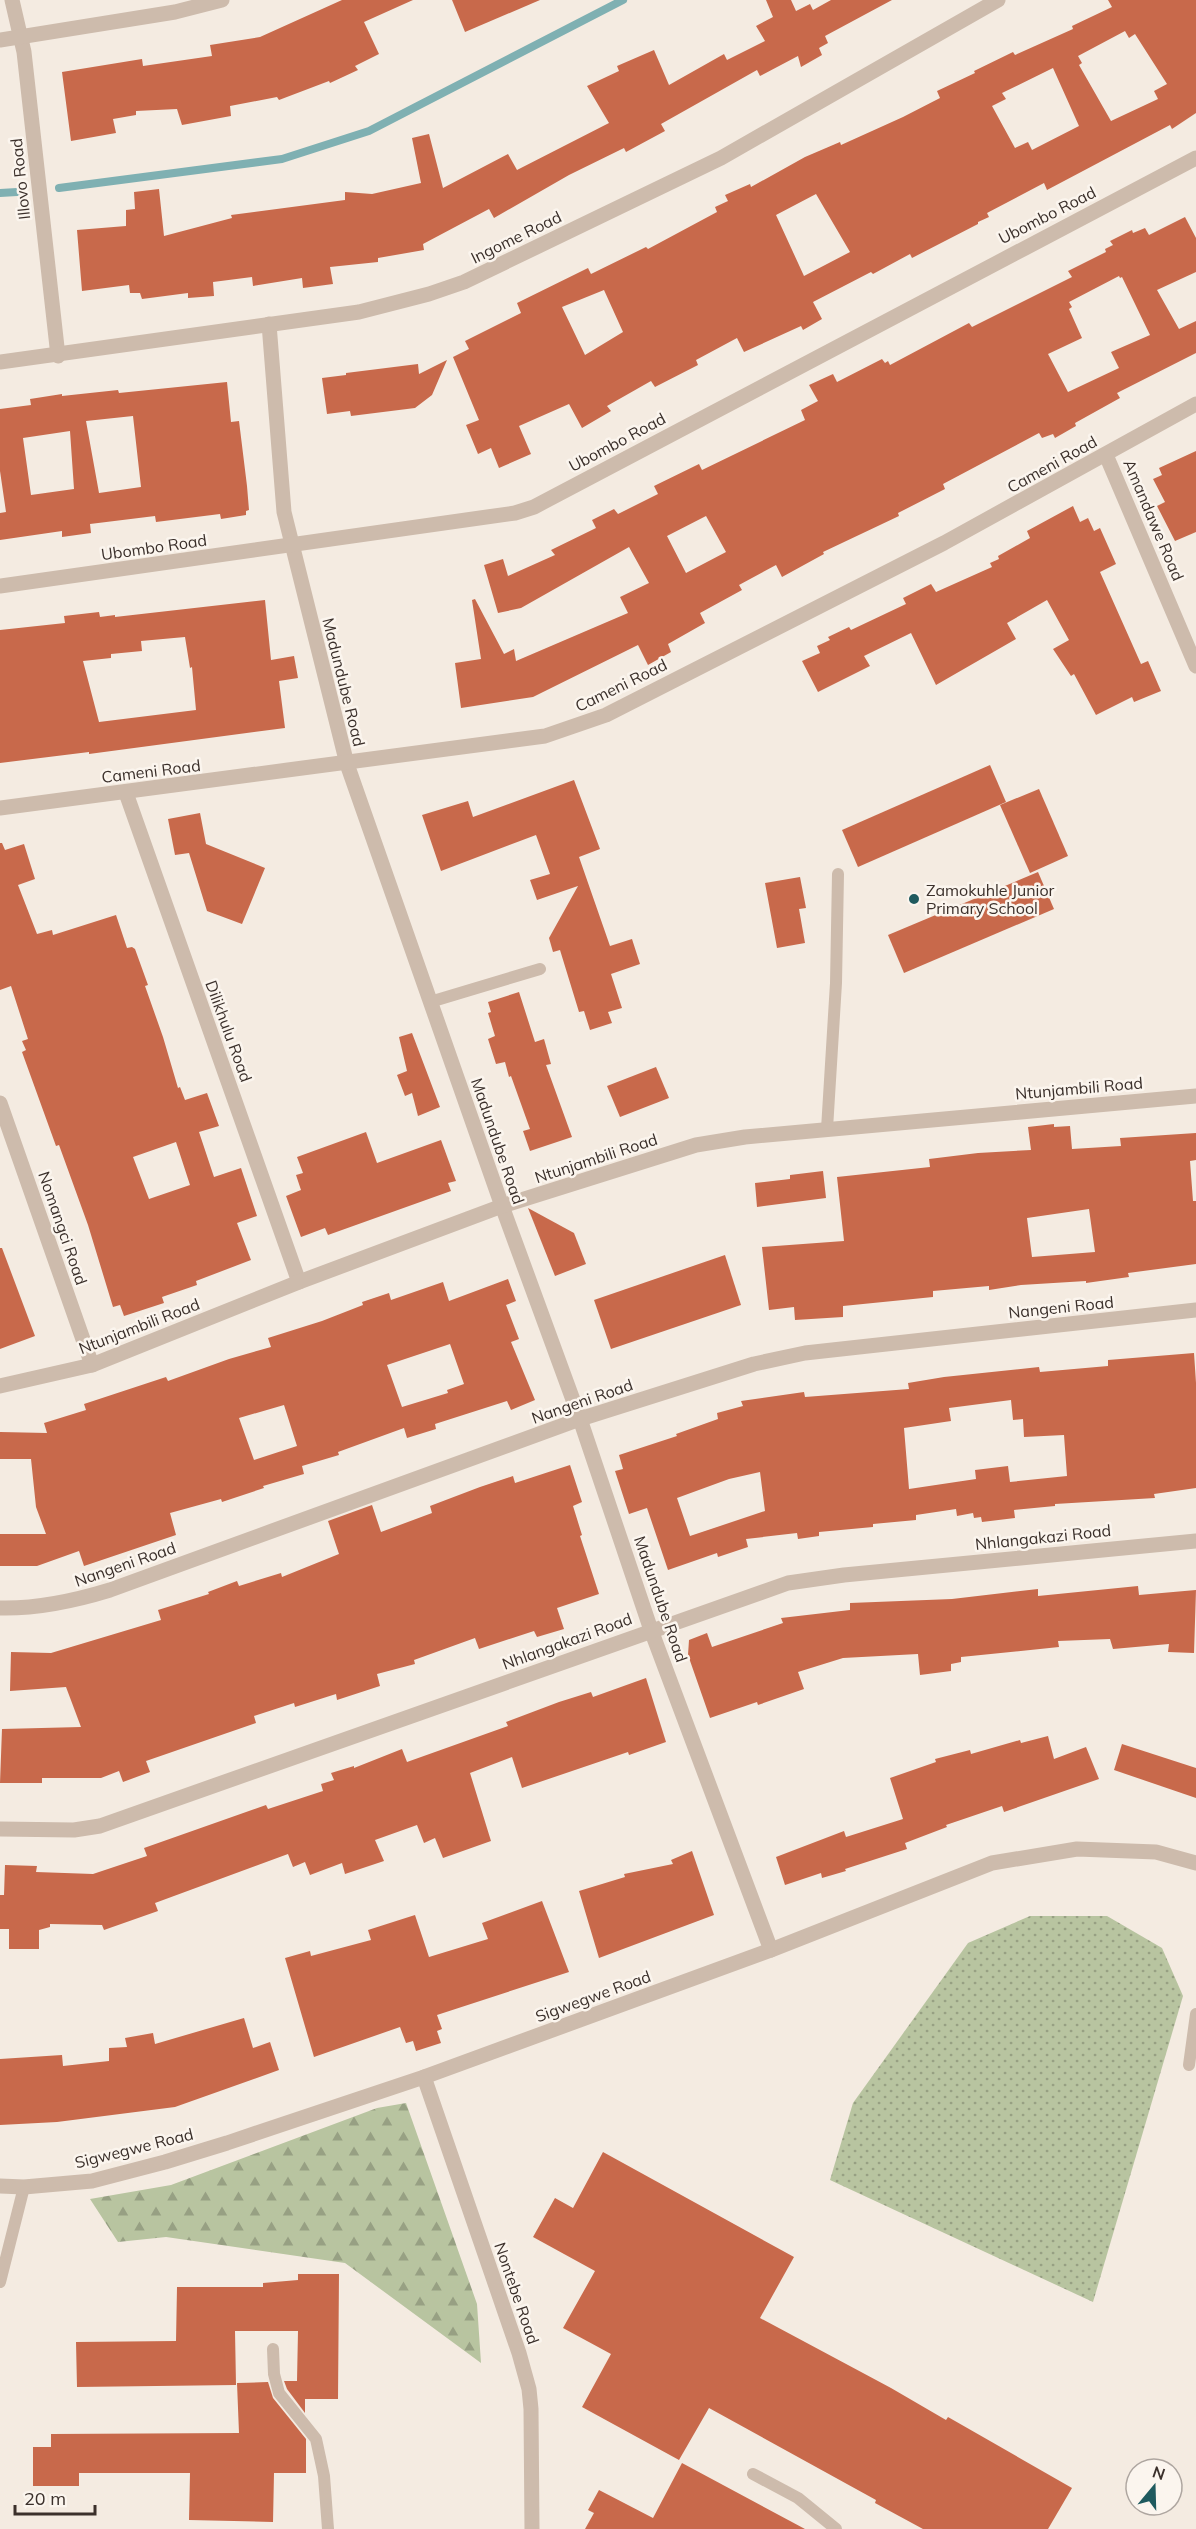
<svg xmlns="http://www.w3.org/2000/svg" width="1196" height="2529" font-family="Mulish,sans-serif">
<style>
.grass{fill:url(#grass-dots)}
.forest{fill:url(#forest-firs)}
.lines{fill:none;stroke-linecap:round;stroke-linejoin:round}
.stream{stroke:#7fb0b2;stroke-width:8}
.building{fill:#c8694b;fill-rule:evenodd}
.service{stroke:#cdbbac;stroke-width:12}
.minor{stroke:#cdbbac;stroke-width:15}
.poi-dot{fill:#1f5a5e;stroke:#fbf5ee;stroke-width:2}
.labels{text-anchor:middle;stroke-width:5;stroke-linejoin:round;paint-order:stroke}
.street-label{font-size:16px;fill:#3b302b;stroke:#fbf5ee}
.poi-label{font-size:16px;fill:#3b302b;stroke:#fbf5ee;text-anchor:start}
</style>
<defs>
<pattern id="grass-dots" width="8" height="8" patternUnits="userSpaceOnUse" patternTransform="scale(1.5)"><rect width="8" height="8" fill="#b8c4a0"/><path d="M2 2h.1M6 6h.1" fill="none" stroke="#97a083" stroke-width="1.8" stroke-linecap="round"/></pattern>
<pattern id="forest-firs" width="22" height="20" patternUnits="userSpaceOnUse" patternTransform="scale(1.5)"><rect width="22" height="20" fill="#b8c4a0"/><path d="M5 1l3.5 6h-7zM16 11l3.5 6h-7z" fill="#97a083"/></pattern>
</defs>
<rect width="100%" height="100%" fill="#f4ebe1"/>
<path class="grass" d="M1030 1916H1107L1162 1948 1183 1996 1093 2302 830 2180 853 2103 968 1943Z"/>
<path class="forest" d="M406 2103 477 2304 481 2363 345 2263 166 2237 118 2242 90 2199 171 2185 377 2108Z"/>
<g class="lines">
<g class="stream">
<path d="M59 188 282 159 369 131 623 0"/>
<path d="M0 193 17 192"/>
</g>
</g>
<g class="building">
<path d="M342 0H413L364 22 379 54 355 66 358 70 330 83 329 81 279 100 277 97 230 106 231 116 182 125 177 109 136 111V115L113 119 116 133 71 141 62 72 142 59 143 66 212 56 210 45 260 37Z"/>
<path d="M452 0H540L465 32Z"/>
<path d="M766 0H791L796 11 810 4 813 10 831 0H892L825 36 828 43 819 48 822 55 801 67 798 56 760 76 757 70 661 124 665 131 626 152 624 148 569 175 494 218 489 209 423 244 424 250 378 258V262L330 267 333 284 303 288 302 278 253 286 252 277 213 282 214 296 188 298V293L142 299 140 293H130L129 285 82 291 77 230 126 226V210L135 209 134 192 159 189 164 236 232 218 231 215 345 200V192L372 194 421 183 412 138 429 134 443 188 508 154 517 170 609 123 587 86 619 71 617 66 654 50 669 85 724 54 727 60 765 41 756 26 773 17Z"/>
<path d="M1108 0H1196V113L1172 129 1170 125 1047 190 1044 183 987 213 989 217 978 222V224L912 258 910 254 873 274 871 272 813 302 822 319 803 330 801 326 744 352 737 338 696 360 698 365 655 387 651 381 607 406 611 411 582 428 569 404 519 426 531 454 499 468 491 448 478 454 466 425 479 420 453 357 469 349 465 341 521 313 517 303 588 268 591 274 646 247 648 249 717 212 715 207 728 201 725 195 750 184 751 187 805 157 840 142 841 145 903 117 940 98 937 91 975 73 974 71 1013 52 1015 55 1073 29 1072 26 1112 7ZM1125 31 1129 38 1135 34 1167 84 1154 91 1158 99 1111 121 1079 65 1082 63 1078 56ZM1053 68 1079 126 1032 150 1028 142 1015 148 992 106 1006 99 1002 93ZM816 194 850 252 804 276 776 215ZM604 290 623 332 585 355 562 307Z"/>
<path d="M1185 217 1196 238V272L1157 290 1179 329 1196 321V353L1117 393 1120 398 1075 423 1076 426 1055 438 1053 434 1042 438 1039 433 943 484 945 489 898 513 899 516 823 552 824 554 782 577 776 565 739 585 742 590 700 613 705 623 668 644 671 652 648 665 638 645 533 697 461 708 455 663 481 659 472 600 475 599 504 654 514 649 516 661 628 613 620 597 649 583 629 547 521 608 498 613 484 565 503 559 508 576 555 555 551 550 596 528 592 520 614 509 618 514 658 494 654 486 699 464 702 470 805 420 801 410 818 401 809 385 833 374 837 382 882 359 885 363 888 361 890 365 969 323 972 327 1072 277 1068 271 1106 252 1105 249 1113 245 1110 241 1132 230 1133 233 1145 228 1149 235ZM1119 276 1120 278 1122 277 1150 335 1111 352 1119 368 1068 392 1048 354 1082 338 1069 309 1072 307 1069 302ZM706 516 726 552 686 573 667 536Z"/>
<path d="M447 360 432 395 415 408 351 416 350 411 327 414 322 378 346 375V373L418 364 419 374Z"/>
<path d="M227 382 231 422 239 421 247 486 249 510 246 511V515L221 519 220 514 156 522 155 516 90 524 91 533 62 537V531L0 540V513L6 512 0 471V409L31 405 30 399 62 394V396L118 390 119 393ZM133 416 141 487 99 493 86 421ZM70 431 74 489 31 495 23 438Z"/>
<path d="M1196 451V532L1175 541 1157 506 1165 502 1153 479 1162 475 1159 468Z"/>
<path d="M1073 506 1080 522 1088 518 1094 531 1100 528 1116 564 1100 572 1141 664 1148 661 1161 691 1134 702 1132 697 1096 715 1074 674 1071 676 1053 649 1069 640 1047 600 1007 623 1016 639 936 685 911 633 864 656 870 666 818 692 802 661 820 653 817 646 830 640 828 637 849 627 851 630 906 604 903 598 931 584 936 592 992 567 990 563 999 559 998 556 1030 538 1027 531Z"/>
<path d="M265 600 271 660 294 656 298 678 279 681 285 728 89 754V752L0 763V630L65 623 64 616 99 612 100 617 115 615V617ZM185 637 190 668 192 667 196 710 99 722 83 661 111 658V654L142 651 141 641Z"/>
<path d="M990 765 1006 802 858 867 842 830Z"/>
<path d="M574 780 600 849 579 857 610 946 632 939 640 964 611 974 622 1008 608 1012 612 1023 590 1030 584 1011 579 1012 560 950 553 952 549 938 578 886 537 900 530 880 550 874 536 835 441 871 422 815 468 801 473 817Z"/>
<path d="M1039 789 1068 856 1030 873 1000 805Z"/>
<path d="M200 813 206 844 265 868 242 924 207 911 189 853 175 855 168 819Z"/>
<path d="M0 843H2L5 850 24 844 35 879 18 885 37 934 52 930 53 935 116 915 127 948 132 947 135 949 148 985 145 986 163 1037 178 1088 180 1087 185 1100 207 1093 219 1126 199 1132 214 1177 241 1168 257 1216 237 1223 251 1260 196 1281 197 1285 162 1297 164 1303 124 1316 120 1305 113 1307 88 1225 59 1145 56 1146 22 1052 26 1050 22 1041 28 1039 11 986 0 990ZM176 1142 190 1185 149 1199 133 1157Z"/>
<path d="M1038 872 1054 909 904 973 888 935Z"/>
<path d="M800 877 806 908 799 909 805 943 777 948 765 883Z"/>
<path d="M519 992 535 1042 544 1039 551 1064 546 1065 572 1137 530 1151 523 1131 530 1129 511 1076 509 1077 505 1062 496 1064 488 1039 495 1036 488 1013 491 1012 488 1002Z"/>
<path d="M412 1033 440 1107 418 1116 412 1093 405 1096 397 1075 407 1071 399 1037Z"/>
<path d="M656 1067 669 1098 620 1117 607 1086Z"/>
<path d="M1054 1124V1127L1070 1126 1072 1149 1121 1146 1120 1138 1196 1133V1160L1190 1161 1193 1201H1196V1264L1128 1273 1129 1277 1086 1283V1281L1021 1285 989 1290V1286L933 1291V1297L843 1306V1317L795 1320 794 1307 769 1310 762 1247 844 1241 837 1177 930 1167 929 1159 978 1153 1031 1150 1028 1127ZM1089 1209 1095 1252 1032 1257 1027 1218Z"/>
<path d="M366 1132 377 1163 441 1140 456 1181 448 1183 451 1191 328 1235 325 1228 301 1237 286 1196 301 1190 296 1175 303 1173 297 1157Z"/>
<path d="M823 1171 826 1198 757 1207 755 1183 790 1179V1175Z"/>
<path d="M528 1208 574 1233 586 1264 555 1276Z"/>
<path d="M0 1248H2L35 1336 0 1349Z"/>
<path d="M725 1255 741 1305 611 1349 594 1300Z"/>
<path d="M508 1279 516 1301 506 1305 519 1339 511 1342 535 1400 511 1410 507 1401 435 1424 436 1429 407 1438 404 1428 338 1452 339 1455 302 1466 304 1474 263 1486 264 1488 222 1502 221 1499 170 1513 176 1535 84 1566 79 1551 37 1566H0V1534H46L36 1507 31 1459H0V1432L47 1433 44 1423 86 1410 84 1404 166 1377 168 1381 229 1359 271 1347 268 1338 322 1321 363 1305 362 1302 389 1293 391 1300 443 1282 449 1301ZM450 1344 464 1384 447 1390 448 1393 402 1407 387 1365ZM284 1405 297 1446 254 1460 239 1418Z"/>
<path d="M1194 1353 1196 1383V1488L1154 1494 1155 1498 1055 1504V1506L1014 1510 1015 1518 982 1522 981 1517 974 1518 973 1513 957 1516 956 1509 916 1515V1520L873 1524V1527L819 1532V1536L798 1539 797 1533 746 1539 748 1547 718 1557 717 1553 668 1570 647 1508 629 1514 615 1471 623 1469 619 1455 677 1436 676 1434 718 1419 717 1413 743 1406 741 1401 804 1392 805 1397 909 1389 908 1383 944 1377 1039 1367 1040 1372 1108 1366V1360ZM1011 1400 1013 1420 1023 1419 1024 1437 1064 1435 1067 1476 1010 1482 1008 1466 975 1470 976 1479 909 1489 904 1428 951 1421 949 1408ZM760 1472 765 1511 690 1536 677 1498 729 1479Z"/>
<path d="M570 1465 582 1502 573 1506 582 1535 580 1536 599 1594 557 1608 564 1629 537 1637 534 1631 479 1649 475 1638 414 1660 415 1664 377 1674 380 1686 337 1700 336 1694 295 1707 294 1703 254 1716 256 1723 146 1761 150 1772 123 1782 119 1771 101 1778H42V1783H0L2 1729 81 1727 66 1687 10 1691 11 1652 51 1653 161 1620 158 1610 209 1594 208 1592 237 1581 239 1586 281 1573 282 1577 339 1554 328 1521 372 1505 381 1532 432 1513 430 1506 480 1487 513 1476 515 1483Z"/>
<path d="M1138 1586 1139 1595 1196 1590 1194 1653 1168 1652 1169 1644 1113 1649 1110 1639 1058 1641 1059 1647 961 1657V1662L951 1664V1671L920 1675 918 1654 843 1658 798 1672 804 1689 758 1705 757 1702 710 1718 688 1655 689 1640 707 1633 712 1647 783 1623 781 1618 850 1610V1603L952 1599 1038 1589V1596Z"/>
<path d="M646 1678 666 1742 629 1755 628 1752 522 1788 512 1757 470 1773 491 1841 443 1858 435 1838 424 1843 417 1825 375 1840 384 1861 345 1874 342 1863 310 1875 305 1862 293 1867 288 1854 155 1903 158 1911 104 1930 102 1925 50 1924V1927L39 1930V1949H9V1929H0V1895H4L5 1865 37 1866 36 1872 93 1874 147 1856 144 1848 266 1805 268 1809 323 1791 321 1784 334 1780 331 1773 354 1766V1768L402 1749 407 1762 508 1726 506 1722 559 1702 591 1692 593 1697Z"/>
<path d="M1048 1736 1054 1759 1086 1747 1099 1779 1004 1812 1002 1806 946 1825 947 1827 905 1843 907 1849 845 1869 846 1871 822 1878 821 1873 785 1885 776 1857 844 1831 846 1837 903 1819 890 1778 936 1762 935 1759 970 1750 971 1754 1020 1740 1021 1743Z"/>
<path d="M1122 1744 1196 1768V1798L1114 1770Z"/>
<path d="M692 1851 714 1915 599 1958 579 1891 625 1877 624 1874 673 1864 671 1860Z"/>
<path d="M542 1901 569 1972 437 2015 442 2029 437 2031 441 2043 416 2051 413 2041 406 2043 400 2027 314 2057 285 1958 310 1951 311 1956 371 1940 368 1930 415 1915 429 1957 488 1939 482 1923Z"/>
<path d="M244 2018 253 2048 270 2042 279 2070 175 2107 57 2122 0 2125V2059L62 2055 63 2066 109 2061V2048L127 2047 125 2038 153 2033 155 2044Z"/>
<path d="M603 2152 794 2257 760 2318 891 2388 946 2420 948 2417 1072 2488 1048 2529H923L875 2503 876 2500 709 2408 679 2460 582 2407 611 2354 563 2328 595 2271 533 2237 555 2198 573 2208Z"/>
<path d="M298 2274H339L338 2399H305V2413L287 2389 284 2381H297L298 2331H235L236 2385 77 2387 76 2342 176 2341 177 2287H263V2283L298 2280Z"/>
<path d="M268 2382 273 2398 306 2439V2473H274L273 2522 189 2520 190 2473H79V2486H33V2447H51V2434L239 2433 237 2383Z"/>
<path d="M682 2463 805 2529H585L594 2513 588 2510 599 2490 653 2518Z"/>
</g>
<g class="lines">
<g class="service">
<path d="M430 1002 540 969"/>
<path d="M827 1129 836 983 838 874"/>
<path d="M1189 2065 1196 2014"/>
<path d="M0 2282 24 2187"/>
<path d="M273 2349 274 2374 279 2393 316 2439 324 2476 328 2529"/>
<path d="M753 2474 798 2498 836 2529"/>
</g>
<g class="minor">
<path d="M12 0 24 52 58 356"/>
<path d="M0 40 175 12 222 0"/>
<path d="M269 324 284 512 347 764 502 1206 580 1419 651 1630 771 1950"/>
<path d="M0 362 359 312 429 294 464 282 721 158 998 0"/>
<path d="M1106 455 1196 666"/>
<path d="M0 586 515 513 534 507 1196 158"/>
<path d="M126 793 299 1282"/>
<path d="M0 808 545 736 606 715 944 543 1196 404"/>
<path d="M0 1103 92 1365"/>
<path d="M0 1386 92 1365 299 1282 502 1206 696 1145 745 1137 1196 1096"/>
<path d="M0 1608C38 1609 74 1601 110 1590L580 1419 754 1364 805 1353 1196 1310"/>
<path d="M0 1829 74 1830 100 1826 788 1583 844 1575 1196 1541"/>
<path d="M424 2077 519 2353 529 2389 531 2409 532 2529"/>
<path d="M0 2186 24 2187 92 2181 165 2162 227 2143 424 2077 771 1950 992 1863 1077 1849 1156 1852 1196 1863"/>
</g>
</g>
<circle class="poi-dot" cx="914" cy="899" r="6"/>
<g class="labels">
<g class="street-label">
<text transform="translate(20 179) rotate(-96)" y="6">Illovo Road</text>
<text transform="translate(1047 215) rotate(-27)" y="6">Ubombo Road</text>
<text transform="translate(516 237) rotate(-26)" y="6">Ingome Road</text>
<text transform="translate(617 442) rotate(-28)" y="6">Ubombo Road</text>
<text transform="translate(1052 464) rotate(-29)" y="6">Cameni Road</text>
<text transform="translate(1154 520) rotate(67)" y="6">Amandawe Road</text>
<text transform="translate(154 547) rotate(-8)" y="6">Ubombo Road</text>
<text transform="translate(344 682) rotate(76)" y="6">Madundube Road</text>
<text transform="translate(621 685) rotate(-26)" y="6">Cameni Road</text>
<text transform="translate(151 771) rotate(-7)" y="6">Cameni Road</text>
<text transform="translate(229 1031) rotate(70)" y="6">Dilikhulu Road</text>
<text transform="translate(1079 1088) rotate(-5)" y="6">Ntunjambili Road</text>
<text transform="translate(498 1141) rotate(71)" y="6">Madundube Road</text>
<text transform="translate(596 1158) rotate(-18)" y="6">Ntunjambili Road</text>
<text transform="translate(63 1228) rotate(71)" y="6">Nomangci Road</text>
<text transform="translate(1061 1307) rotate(-6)" y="6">Nangeni Road</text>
<text transform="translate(139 1326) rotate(-21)" y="6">Ntunjambili Road</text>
<text transform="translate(582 1401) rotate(-19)" y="6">Nangeni Road</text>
<text transform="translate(1043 1537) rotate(-6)" y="6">Nhlangakazi Road</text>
<text transform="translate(125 1564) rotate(-19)" y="6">Nangeni Road</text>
<text transform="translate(661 1599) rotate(71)" y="6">Madundube Road</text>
<text transform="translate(567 1641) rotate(-20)" y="6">Nhlangakazi Road</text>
<text transform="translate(593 1996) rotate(-20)" y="6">Sigwegwe Road</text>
<text transform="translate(134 2148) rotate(-14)" y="6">Sigwegwe Road</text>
<text transform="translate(517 2293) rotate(71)" y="6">Nontebe Road</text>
</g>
<g class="poi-label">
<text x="926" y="896">Zamokuhle Junior<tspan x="926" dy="18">Primary School</tspan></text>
</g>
</g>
<g transform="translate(1154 2487) rotate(19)"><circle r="28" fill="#fbf5ee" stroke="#aea6a0" stroke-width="1.5"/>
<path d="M0-4.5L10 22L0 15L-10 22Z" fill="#1f5a5e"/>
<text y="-9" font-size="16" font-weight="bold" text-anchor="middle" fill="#3b302b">N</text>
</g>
<path d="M15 2505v9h80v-9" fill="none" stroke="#3b302b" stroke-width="3"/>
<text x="24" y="2505" font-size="18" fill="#3b302b" stroke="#fbf5ee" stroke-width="4.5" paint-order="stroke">20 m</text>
</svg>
